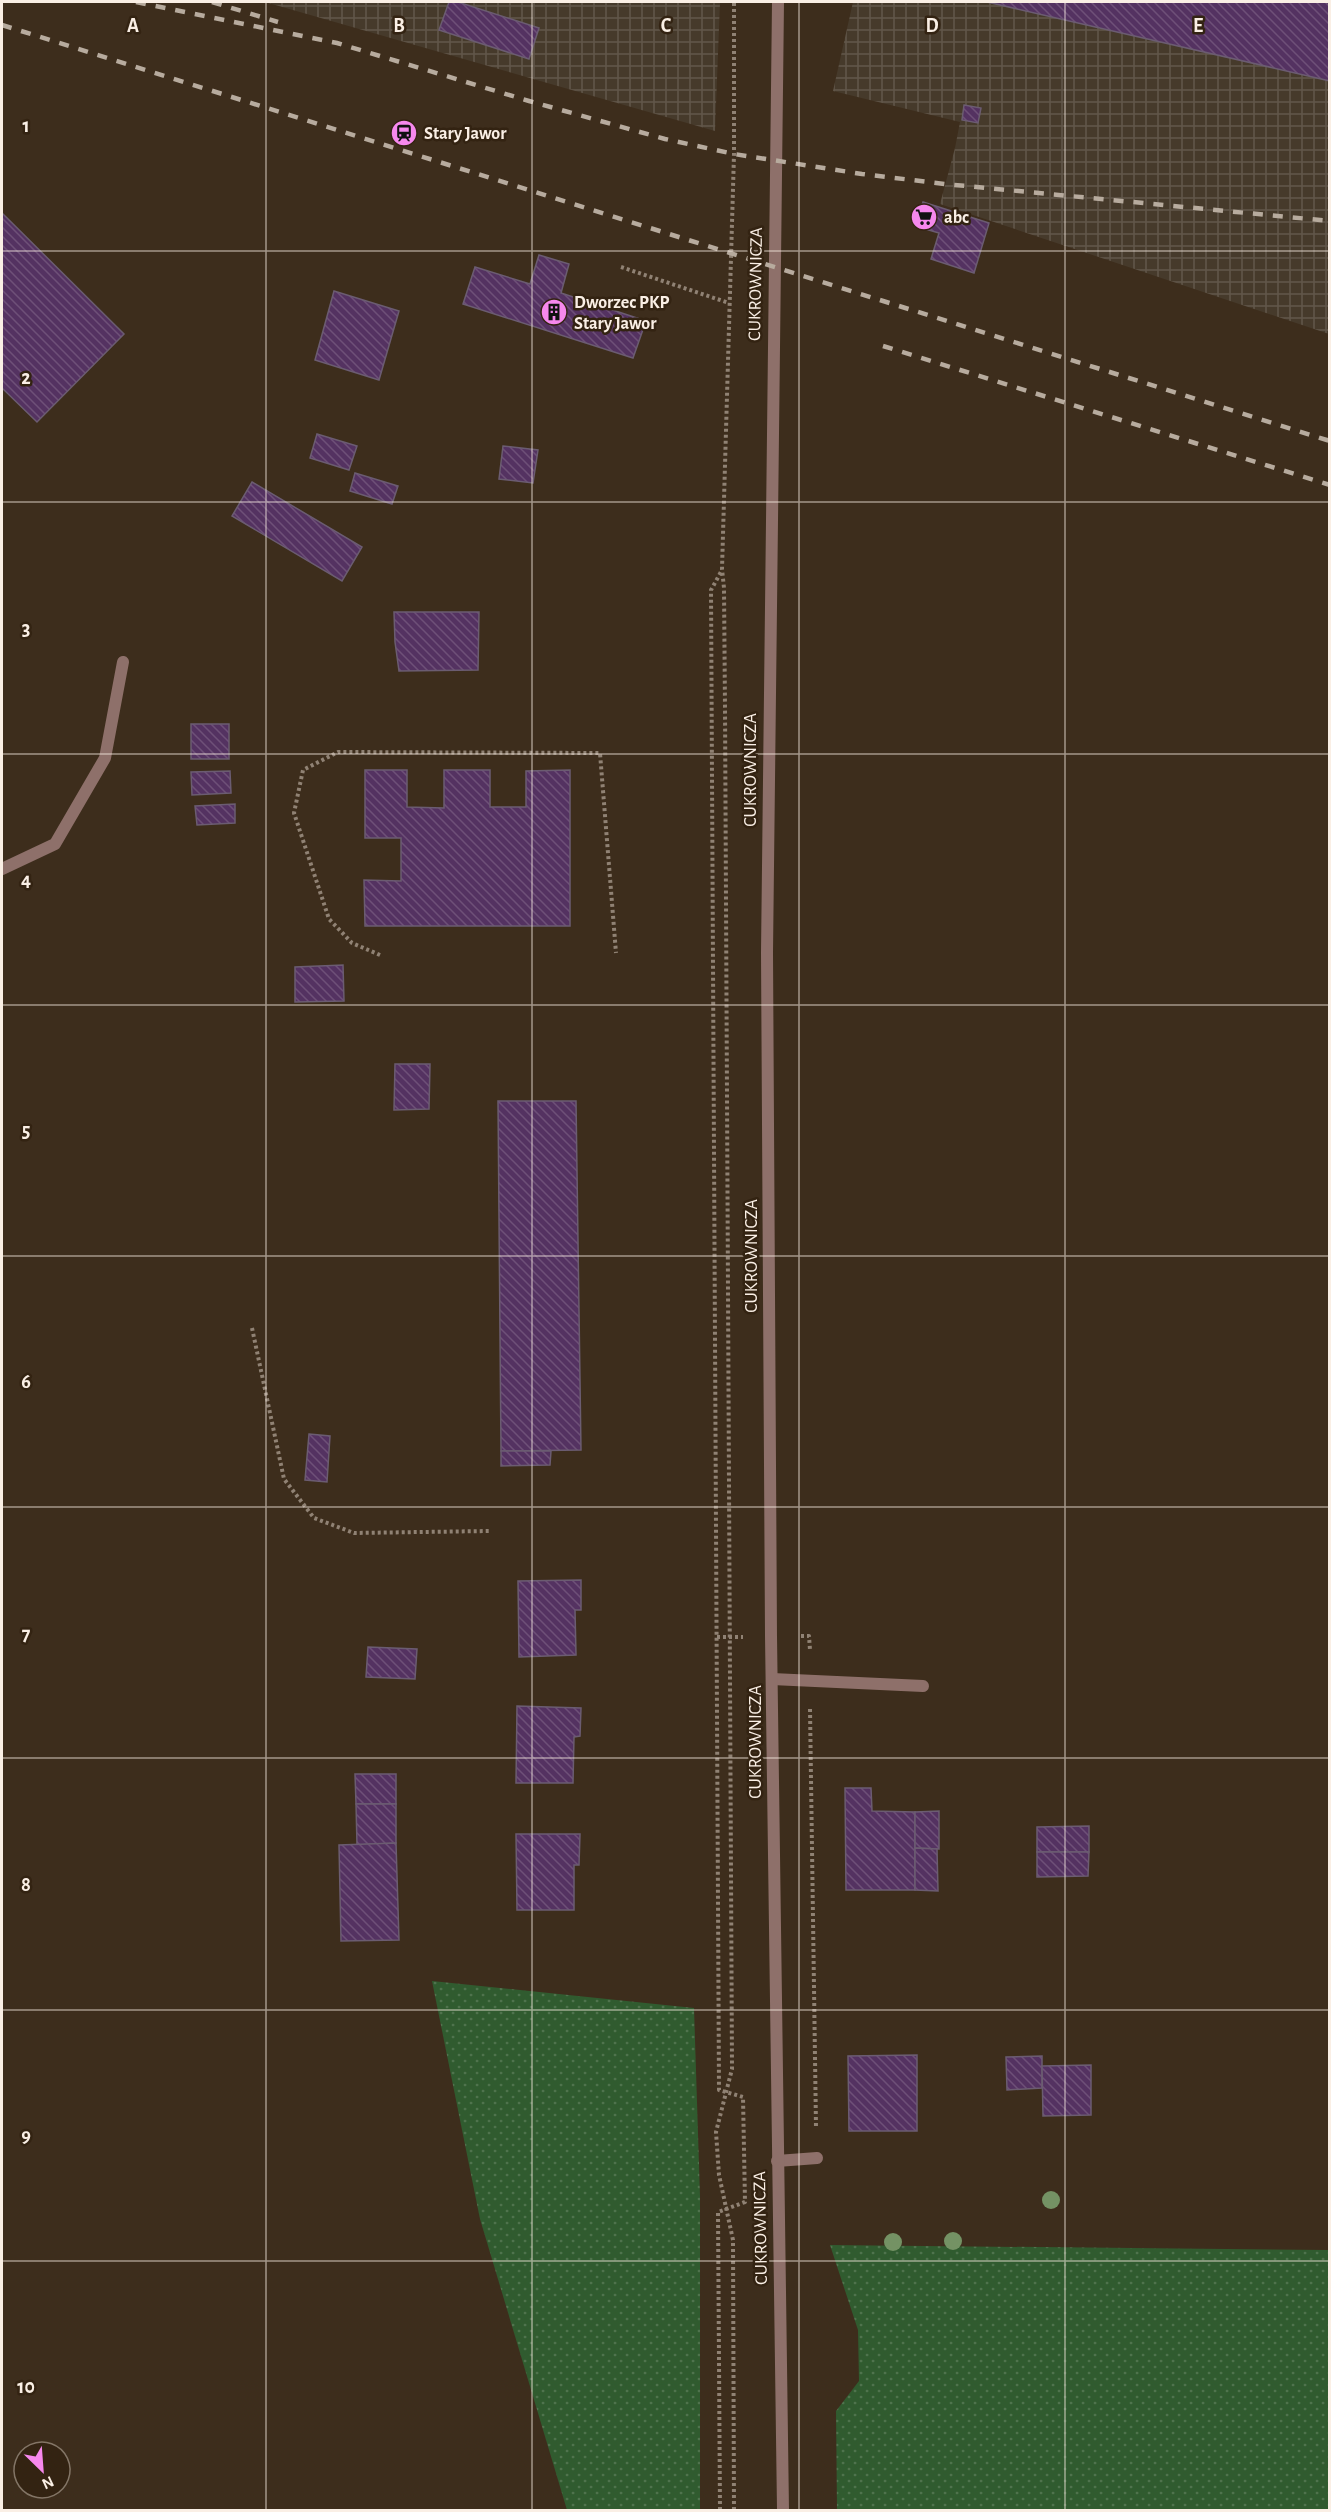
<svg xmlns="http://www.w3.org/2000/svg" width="1331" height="2512" font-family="'Alegreya Sans',sans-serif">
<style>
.industrial{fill:url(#industrial-grid)}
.grass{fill:url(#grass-dots)}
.building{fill:url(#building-back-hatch);stroke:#6b5c71;stroke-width:1.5}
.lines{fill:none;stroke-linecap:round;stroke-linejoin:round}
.path{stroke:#908274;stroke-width:4;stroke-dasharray:3 3;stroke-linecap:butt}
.service{stroke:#8e706a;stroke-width:12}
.tertiary{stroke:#8e706a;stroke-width:12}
.rail{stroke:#b7ab9e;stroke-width:4.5;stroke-dasharray:10 10;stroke-linecap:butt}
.tree{fill:#749264}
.grid{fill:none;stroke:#faefe5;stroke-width:1.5;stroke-opacity:0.55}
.labels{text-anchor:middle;stroke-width:5;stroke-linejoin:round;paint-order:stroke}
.poi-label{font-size:18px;font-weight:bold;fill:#faefe5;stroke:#332312;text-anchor:start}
.street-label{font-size:18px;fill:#faefe5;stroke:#332312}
.grid-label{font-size:20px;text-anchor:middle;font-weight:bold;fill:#faefe5;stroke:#332312;stroke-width:5;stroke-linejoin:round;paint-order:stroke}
</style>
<defs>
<pattern id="industrial-grid" width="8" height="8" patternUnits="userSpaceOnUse" patternTransform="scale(1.5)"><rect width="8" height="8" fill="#463a2b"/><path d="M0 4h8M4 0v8" fill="none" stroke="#62574a"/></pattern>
<pattern id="grass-dots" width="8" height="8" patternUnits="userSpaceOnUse" patternTransform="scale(1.5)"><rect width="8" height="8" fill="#305b2f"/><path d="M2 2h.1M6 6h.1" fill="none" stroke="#4f734d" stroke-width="1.8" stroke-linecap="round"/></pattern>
<pattern id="building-back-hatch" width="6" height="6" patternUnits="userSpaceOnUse" patternTransform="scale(1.5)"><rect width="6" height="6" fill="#543261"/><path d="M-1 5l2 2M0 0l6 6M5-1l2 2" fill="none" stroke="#6e5078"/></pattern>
</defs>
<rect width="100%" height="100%" fill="#3d2d1c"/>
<g class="industrial">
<path d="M265 2H720L715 131Z"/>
<path d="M853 2H1329V334L940 204 955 148 960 122 833 91Z"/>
</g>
<g class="grass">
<path d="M432 1981 694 2008 700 2196V2510H567L480 2219Z"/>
<path d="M830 2245 1329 2250V2510H837L836 2411 859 2381 858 2330Z"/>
</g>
<g class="building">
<path d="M449 2H458L539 28 529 59 439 30Z"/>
<path d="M987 2H1330V81Z"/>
<path d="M964 105 981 108 978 123 962 120Z"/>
<path d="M923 202 989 223 974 273 931 259 939 233 915 226Z"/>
<path d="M2 213 124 334 37 422 2 388Z"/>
<path d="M539 255 569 264 561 293 646 321 633 358 463 304 475 267 530 284Z"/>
<path d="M334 291 399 311 379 380 315 360Z"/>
<path d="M317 434 357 446 349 470 310 458Z"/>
<path d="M503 446 538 450 533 483 499 479Z"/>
<path d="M355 473 398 486 392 504 350 491Z"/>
<path d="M252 482 362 547 342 581 232 516Z"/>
<path d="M394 612H479L478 670 399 671 395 642Z"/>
<rect x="191" y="724" width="38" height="35"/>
<path d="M365 770H407V807L444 808V770H490V807H526V771L570 770V926H365L364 880 401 881V838H365Z"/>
<path d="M230 771 231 793 192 795 191 772Z"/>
<path d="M235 804V823L197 825 195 806Z"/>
<path d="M343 965 344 1001 295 1002V967Z"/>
<path d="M395 1064H430L429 1109 394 1110Z"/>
<path d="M498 1101H576L581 1450 501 1451Z"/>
<path d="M309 1434 330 1436 327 1482 305 1480Z"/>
<path d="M501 1451H551L550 1465 501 1466Z"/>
<path d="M581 1580V1610H575L576 1655 519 1657 518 1581Z"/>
<path d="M368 1647 417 1649 415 1679 366 1677Z"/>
<path d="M517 1706 581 1708 580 1736 574 1737 573 1783H516Z"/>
<path d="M355 1774H396V1804H356Z"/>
<path d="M845 1788H871L872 1811 915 1812V1890H846Z"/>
<path d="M356 1804H396V1843L357 1845Z"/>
<path d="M939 1811V1849L915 1848V1812Z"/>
<path d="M1089 1826V1852H1037V1827Z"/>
<path d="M516 1834H580L579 1865H574V1910H517Z"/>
<path d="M396 1843 399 1940 341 1941 339 1845Z"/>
<path d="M915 1848 937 1849 938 1891 915 1890Z"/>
<path d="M1037 1852H1089L1088 1876 1037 1877Z"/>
<path d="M917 2055V2131H849L848 2056Z"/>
<path d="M1042 2056V2088L1007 2090 1006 2057Z"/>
<path d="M1091 2065V2115L1043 2116 1042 2066Z"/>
</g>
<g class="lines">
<g class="path">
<path d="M621 267 729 303"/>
<path d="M380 955 352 943 329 919 294 813 303 770 338 752 600 753 616 953"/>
<path d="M252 1328 284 1479 314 1518 354 1533 490 1531"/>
<path d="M801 1636H809L810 1650"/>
<path d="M717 1637H743"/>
<path d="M810 1709 816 2127"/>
<path d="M720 2510 718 2212 745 2202 743 2097 719 2090 711 590 722 570"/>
<path d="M734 2510 733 2240 719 2175 716 2132 732 2069 725 707 724 588 722 569 734 154V2"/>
</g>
<g class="service">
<path d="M2 869 55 844 105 758 123 662"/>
<path d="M772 1679 923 1686"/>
<path d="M777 2161 817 2158"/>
</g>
<path class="tertiary" d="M778 2 767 953 771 1636 783 2510"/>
<g class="rail">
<path d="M136 2 337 43 529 101 665 139 734 154 862 174 945 184 1330 221"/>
<path d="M212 2 278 22"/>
<path d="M2 25 1330 441"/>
<path d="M883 346 1330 485"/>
</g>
</g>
<g class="tree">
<circle cx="1051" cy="2200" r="9"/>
<circle cx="953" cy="2241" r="9"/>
<circle cx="893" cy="2242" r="9"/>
</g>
<path class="grid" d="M266 2V2510M532 2V2510M799 2V2510M1065 2V2510M2 251H1330M2 502H1330M2 754H1330M2 1005H1330M2 1256H1330M2 1507H1330M2 1758H1330M2 2010H1330M2 2261H1330"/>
<defs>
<symbol id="station-disc" viewBox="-11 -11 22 22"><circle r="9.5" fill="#f688ed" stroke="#332312"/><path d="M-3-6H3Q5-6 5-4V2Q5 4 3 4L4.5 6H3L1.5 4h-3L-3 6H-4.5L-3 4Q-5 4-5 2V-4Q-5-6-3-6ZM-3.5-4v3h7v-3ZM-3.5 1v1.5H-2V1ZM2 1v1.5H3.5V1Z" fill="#111"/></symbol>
<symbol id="supermarket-disc" viewBox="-11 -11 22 22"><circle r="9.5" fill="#f688ed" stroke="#332312"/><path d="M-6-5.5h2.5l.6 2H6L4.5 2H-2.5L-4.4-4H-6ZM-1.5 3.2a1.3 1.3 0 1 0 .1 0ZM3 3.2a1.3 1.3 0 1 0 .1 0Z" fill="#111"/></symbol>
<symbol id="building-disc" viewBox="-11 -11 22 22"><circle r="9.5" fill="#f688ed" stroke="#332312"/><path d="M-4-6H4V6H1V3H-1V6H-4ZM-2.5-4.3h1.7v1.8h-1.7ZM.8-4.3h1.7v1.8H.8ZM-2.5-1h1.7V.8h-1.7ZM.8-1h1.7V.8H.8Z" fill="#111"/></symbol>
</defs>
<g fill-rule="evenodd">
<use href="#station-disc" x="389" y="118" width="30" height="30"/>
<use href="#supermarket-disc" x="909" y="202" width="30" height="30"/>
<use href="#building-disc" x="539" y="297" width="30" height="30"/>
</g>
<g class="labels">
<g class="poi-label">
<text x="424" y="139">Stary Jawor</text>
<text x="944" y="223">abc</text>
<text x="574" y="308">Dworzec PKP<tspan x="574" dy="21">Stary Jawor</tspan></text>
</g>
<g class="street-label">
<text transform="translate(755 284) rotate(-89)" y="6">CUKROWNICZA</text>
<text transform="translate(750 770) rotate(-90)" y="6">CUKROWNICZA</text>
<text transform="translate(751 1256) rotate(-90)" y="6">CUKROWNICZA</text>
<text transform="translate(755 1742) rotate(-90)" y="6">CUKROWNICZA</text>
<text transform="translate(760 2228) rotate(-91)" y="6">CUKROWNICZA</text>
</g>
</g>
<g class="grid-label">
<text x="133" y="32">A</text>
<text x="399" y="32">B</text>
<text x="666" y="32">C</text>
<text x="932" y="32">D</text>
<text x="1198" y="32">E</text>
<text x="26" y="132">1</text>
<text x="26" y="384">2</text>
<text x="26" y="635">3</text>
<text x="26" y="886">4</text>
<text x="26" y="1137">5</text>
<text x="26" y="1388">6</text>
<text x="26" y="1640">7</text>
<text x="26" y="1891">8</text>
<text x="26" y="2142">9</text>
<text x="26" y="2393">10</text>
</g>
<rect width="1331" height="2512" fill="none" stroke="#faefe5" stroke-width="6"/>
<g transform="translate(42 2470) rotate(155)"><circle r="28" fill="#332312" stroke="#837566" stroke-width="1.5"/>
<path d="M0-4.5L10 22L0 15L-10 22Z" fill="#f688ed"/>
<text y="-9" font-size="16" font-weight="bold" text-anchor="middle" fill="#faefe5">N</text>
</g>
</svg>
